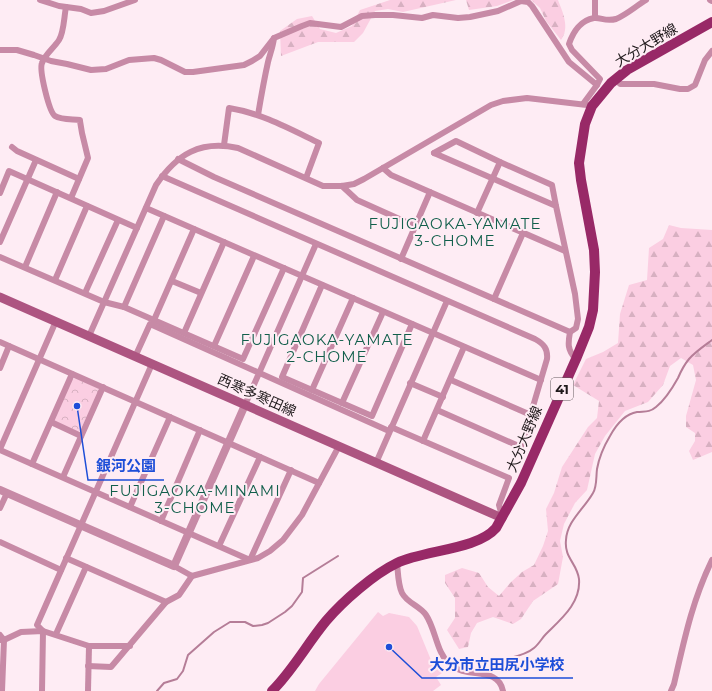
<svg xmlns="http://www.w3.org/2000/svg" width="712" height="691" viewBox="0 0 712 691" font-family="Montserrat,'Noto Sans JP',sans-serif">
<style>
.forest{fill:url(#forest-firs)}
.park{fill:url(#park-crowns)}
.garden{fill:#fbcee2}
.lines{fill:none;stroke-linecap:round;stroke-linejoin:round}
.stream{stroke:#b57d97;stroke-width:2}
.minor{stroke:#c78aa6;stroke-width:6}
.tertiary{stroke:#c78aa6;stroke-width:8}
.secondary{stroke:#ad5581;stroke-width:9}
.primary{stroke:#982967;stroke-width:10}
.labels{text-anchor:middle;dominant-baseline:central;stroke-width:4;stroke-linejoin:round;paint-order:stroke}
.shield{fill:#feecf4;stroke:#62585c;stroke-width:1}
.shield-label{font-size:13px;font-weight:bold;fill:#1f191b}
.street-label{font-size:14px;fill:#1f191b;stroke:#feecf4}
.neighbourhood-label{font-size:15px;letter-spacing:1px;fill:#115f4b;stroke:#feecf4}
.leader{fill:none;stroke:#1d4ed8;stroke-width:1.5}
.callout-dot{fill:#1d4ed8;stroke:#feecf4;stroke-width:1.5}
.callout-label{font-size:15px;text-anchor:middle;font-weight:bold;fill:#1d4ed8;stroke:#feecf4;stroke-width:4;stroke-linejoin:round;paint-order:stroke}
</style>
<defs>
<pattern id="forest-firs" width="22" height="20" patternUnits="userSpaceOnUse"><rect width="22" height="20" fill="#fbcee2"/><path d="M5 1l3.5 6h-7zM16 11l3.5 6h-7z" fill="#d7b0c1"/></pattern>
<pattern id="park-crowns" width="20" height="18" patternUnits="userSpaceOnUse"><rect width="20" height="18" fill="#fbcee2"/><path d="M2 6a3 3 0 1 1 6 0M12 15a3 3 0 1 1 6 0" fill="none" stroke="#d7b0c1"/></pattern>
</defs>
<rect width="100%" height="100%" fill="#feecf4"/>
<g class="forest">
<polygon points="390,0 456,0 403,12 388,9 375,11 363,33 354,42 318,42 281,56 280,31 297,19 312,16 320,29 336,33 352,26 360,10"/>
<polygon points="466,0 513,0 497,6 469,10"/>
<path d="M531,0H558C563,13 570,28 561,40L546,21L540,8Z"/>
<polygon points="669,225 681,228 712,230 712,452 693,460 689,451 695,441 695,433 686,427 686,416 696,380 693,365 681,358 670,366 663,385 648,402 625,411 605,436 595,454 587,490 575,503 564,524 560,541 563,557 558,584 533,601 521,619 513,624 493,617 477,623 471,633 468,647 459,649 447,630 455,618 455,598 445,583 445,575 462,568 479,573 488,587 499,596 510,583 522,572 534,565 543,546 548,531 546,509 554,493 562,467 588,427 597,418 599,401 573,385 586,359 603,352 618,343 620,314 629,285 647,280 649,248 663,239"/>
</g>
<polygon class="park" points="75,378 98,388 99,391 80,431 78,432 56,423 54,420 72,380"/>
<polygon class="garden" points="378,612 383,616 389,613 409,617 417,626 431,660 442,673 436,677 441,685 433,691 315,691 319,684"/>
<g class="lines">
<g class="stream">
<path d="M492,662C503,660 525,656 534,648C539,644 542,638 546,634C561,619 581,603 579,579C577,563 564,558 566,540C567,521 584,509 593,493C597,487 596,477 597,469C599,458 604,446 610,436C616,425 625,414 637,412C644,411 649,413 656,407C665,400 673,387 678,378C681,371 684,365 689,359C695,352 704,346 712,340"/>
<polyline points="157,691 164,683 177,679 183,671 188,655 214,632 230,622 245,622 253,626 262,625 268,623 285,612 292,606 302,592 303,578 338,556"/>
</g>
<g class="minor">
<polyline points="40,0 59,6 81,9 91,13 104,11 135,0"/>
<polyline points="710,0 712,1"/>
<path d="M66,7C64,17 64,32 59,40C54,48 45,54 42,63C39,70 49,112 55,116C61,120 73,119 80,120V121L82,133L88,158L71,198"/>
<polyline points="595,17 595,0"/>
<polyline points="0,50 17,50 34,55 51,61 67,64 91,70 106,69 129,60 154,58 161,60 185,72 193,72 244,65 252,61 260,56 274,38 302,26 310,23 341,27 362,16 375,15 393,15 422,18 433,15 458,18 470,17 498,11 521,1 528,2 532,6 569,62 597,85 583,104"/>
<polyline points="616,79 620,84 654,84 680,89 688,89 695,85 705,60 712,51"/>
<path d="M597,85L600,79L572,50L569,44C573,32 581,20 594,18C601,17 605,22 616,19C626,15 636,6 646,0"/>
<path d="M258,115C261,97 264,80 268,62C270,54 273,47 274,38"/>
<path d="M224,145L229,108C261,113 290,129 319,143L306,178"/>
<polyline points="12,147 17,151 79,179"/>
<polyline points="434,153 556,206 575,294 578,319 576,328 570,332"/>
<polyline points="434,153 456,141 500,162 552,185 556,206"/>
<path d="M178,159L214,177L570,332C568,343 567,350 576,359"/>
<polyline points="383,168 391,175 565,251"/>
<path d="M162,176L535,339C544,344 548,349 547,359L521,447L437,410"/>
<polyline points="342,186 357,200 415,226"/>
<polyline points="0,193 9,171 137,228"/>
<polyline points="146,208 541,380"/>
<polyline points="477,213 500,162"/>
<polyline points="164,216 124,307 243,359 284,268"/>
<polyline points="0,242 36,160"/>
<polyline points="0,257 104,302 124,307"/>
<polyline points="401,259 430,192"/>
<polyline points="25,267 57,192"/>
<polyline points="55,280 87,206"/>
<polyline points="172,281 201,293"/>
<polyline points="322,285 282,377 372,416 412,324"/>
<polyline points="85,293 118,220"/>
<polyline points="494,299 523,233"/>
<polyline points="154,320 194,229"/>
<polyline points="184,333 224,242"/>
<path d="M89,336L156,185C177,154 200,140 238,148L323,186H342L354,184L364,179L491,105L503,101L527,98L587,105"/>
<polyline points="0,342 319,483"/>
<polyline points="214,346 254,256"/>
<polyline points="135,357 150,324 389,431"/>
<polyline points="0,368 9,346"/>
<polyline points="451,380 531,415"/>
<polyline points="410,383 443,397"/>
<polyline points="312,390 353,298"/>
<polyline points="342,403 383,312"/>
<polyline points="245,405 316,244"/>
<polyline points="51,422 81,436"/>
<polyline points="391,427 509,478 499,505 502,516"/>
<polyline points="423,441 464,347"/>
<polyline points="0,449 56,321"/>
<polyline points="0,450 250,560 291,470"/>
<polyline points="376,463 447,301"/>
<polyline points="32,464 72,374"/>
<polyline points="63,477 103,387"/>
<polyline points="130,507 170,417"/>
<polyline points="0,508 7,493"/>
<polyline points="161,521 200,430"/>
<polyline points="0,542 61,570"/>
<polyline points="219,546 260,457"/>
<polyline points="66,558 166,602"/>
<path d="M397,563C398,572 398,585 402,593C407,603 420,606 426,615C436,630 436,652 450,665C468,679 498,666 503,691"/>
<polyline points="174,566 192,576 258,558 270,551 283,540 302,515 339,446"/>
<polyline points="56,634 86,567"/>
<polyline points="0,635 4,640 2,691"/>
<polyline points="0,640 4,640 21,632 43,631 89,646 130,646"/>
<polyline points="88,666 111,667 166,602 179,595 192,576"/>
<polyline points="42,691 43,631 37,625 152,364"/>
<polyline points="88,691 89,646"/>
<path d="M671,691L674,684C684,641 692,601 712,560"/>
</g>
<polyline class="tertiary" points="0,490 174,566 245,405"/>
<polyline class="secondary" points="0,297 502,518"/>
<path class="primary" d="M272,691C293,670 307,644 326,621C343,601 374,574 397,563C424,550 477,550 496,528L521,483L576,359L589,327L593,310L595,272L594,250L581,180L579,163L585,124L592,106L611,83L627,70L712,22"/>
</g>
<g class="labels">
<rect class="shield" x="551" y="378" width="22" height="22" rx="3"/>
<g class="shield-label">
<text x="562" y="389">41</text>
</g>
<g class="street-label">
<text transform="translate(646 45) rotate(-31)">大分大野線</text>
<text transform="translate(257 395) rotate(24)">西寒多寒田線</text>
<text transform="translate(524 439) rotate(-67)">大分大野線</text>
</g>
<g class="neighbourhood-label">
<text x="455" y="223">FUJIGAOKA-YAMATE<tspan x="455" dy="17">3-CHOME</tspan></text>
<text x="327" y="339">FUJIGAOKA-YAMATE<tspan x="327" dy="17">2-CHOME</tspan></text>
<text x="195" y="490">FUJIGAOKA-MINAMI<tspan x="195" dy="17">3-CHOME</tspan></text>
</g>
</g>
<path class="leader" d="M77 406L88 480H164M389 647L422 678H573"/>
<g class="callout-dot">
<circle cx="77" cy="406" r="4"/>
<circle cx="389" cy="647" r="4"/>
</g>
<g class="callout-label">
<text x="126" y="471">銀河公園</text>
<text x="497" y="670">大分市立田尻小学校</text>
</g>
</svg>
